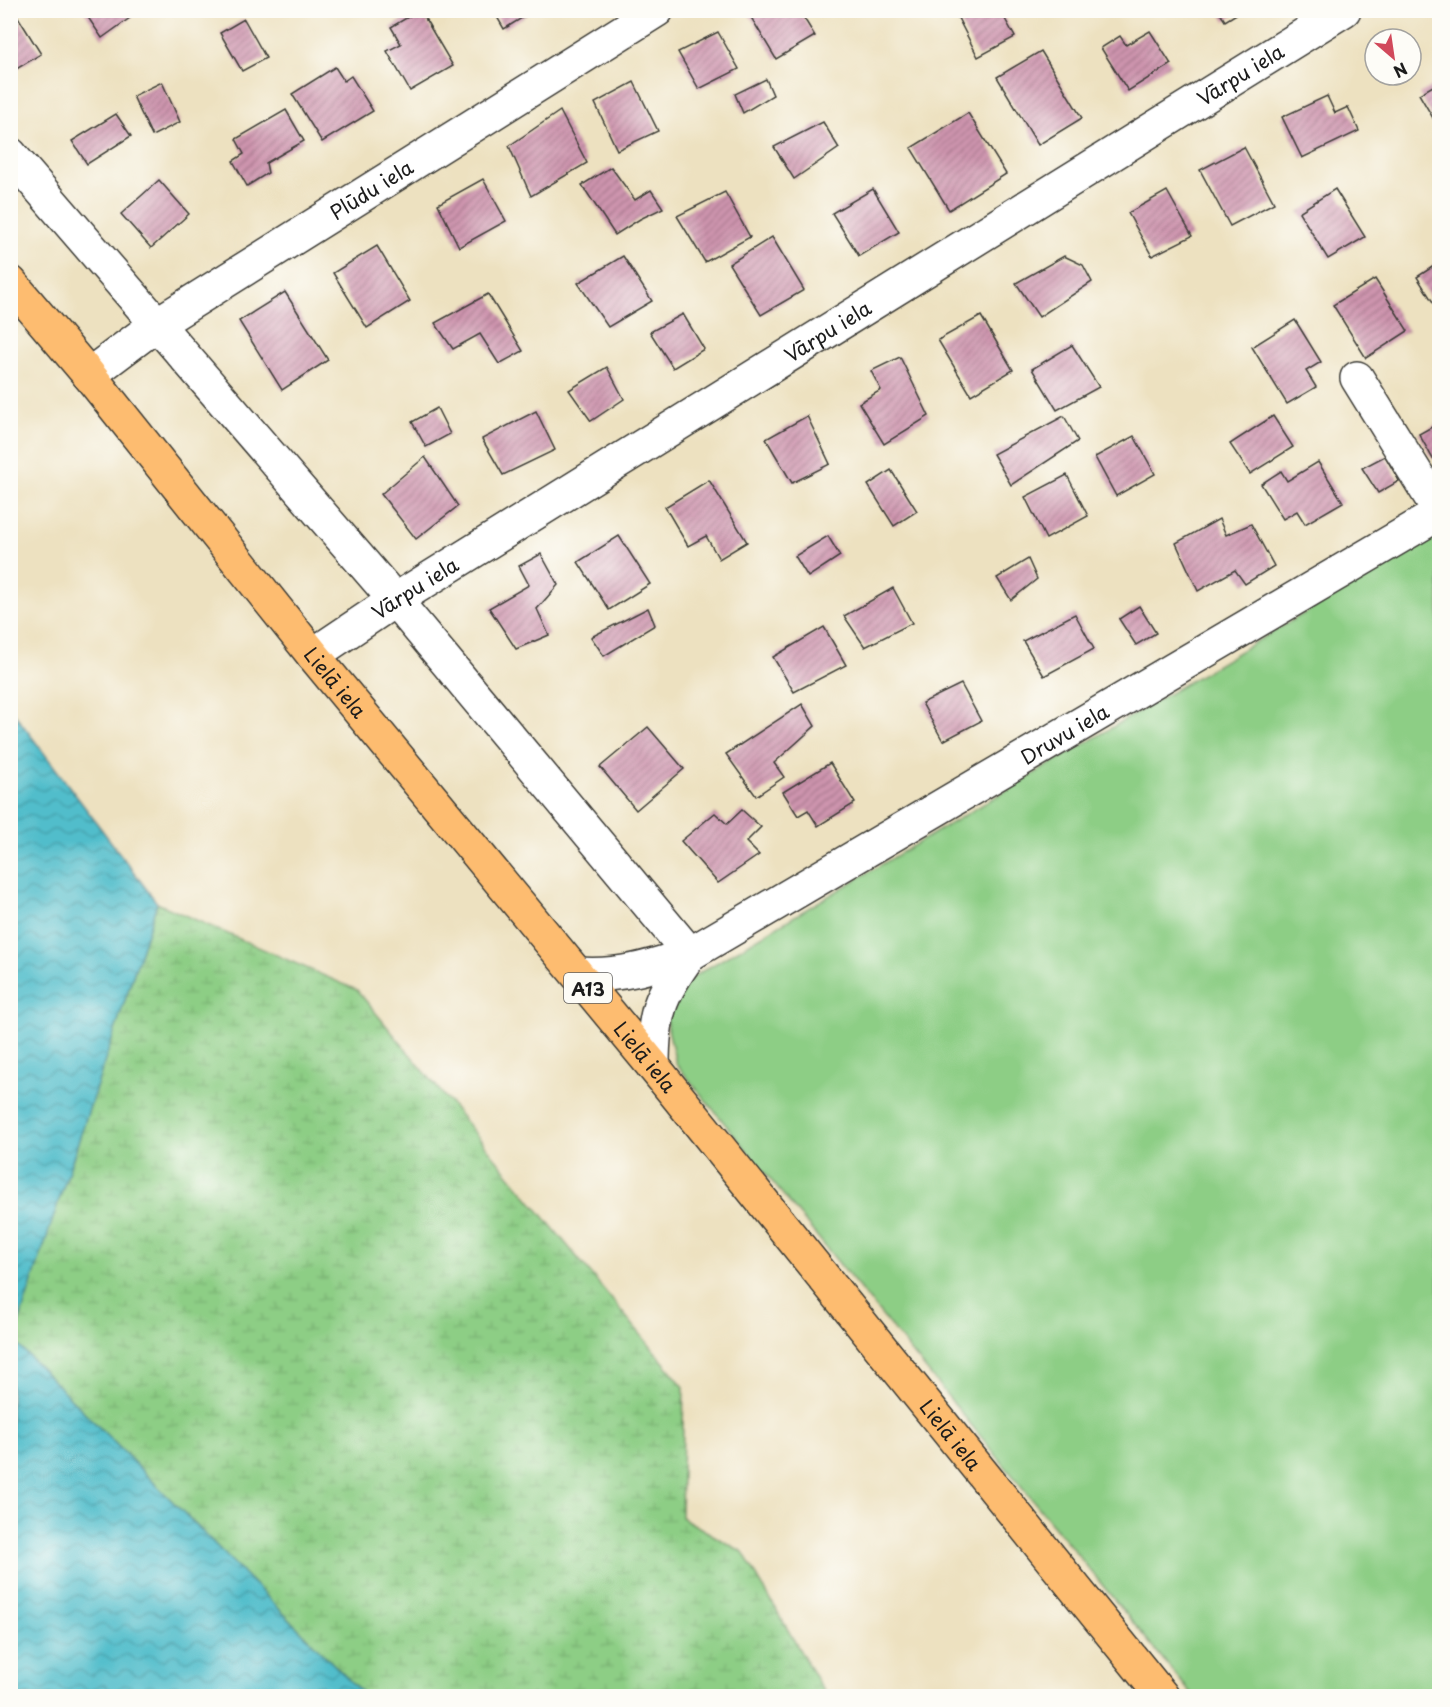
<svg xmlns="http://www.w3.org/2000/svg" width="1450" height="1707" viewBox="0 0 1450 1707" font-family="'Playpen Sans',sans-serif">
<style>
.grass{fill:#8dce85;stroke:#547550;stroke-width:1.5}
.wetland{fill:url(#wetland-marsh);stroke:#547550;stroke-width:1.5}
.water{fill:url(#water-waves);stroke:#366c74;stroke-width:1.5}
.building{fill:url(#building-hatch)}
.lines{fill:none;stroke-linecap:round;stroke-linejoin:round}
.minor-casing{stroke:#3b3a35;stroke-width:36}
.major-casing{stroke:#3b3a35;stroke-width:36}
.minor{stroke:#fff;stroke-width:33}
.major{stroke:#fdbc6f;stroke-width:33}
.labels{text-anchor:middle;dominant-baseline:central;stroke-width:6;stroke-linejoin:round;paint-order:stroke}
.shield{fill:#fdfcf7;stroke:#605f5e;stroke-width:1.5}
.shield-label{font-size:18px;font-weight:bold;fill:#1c1c1c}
.street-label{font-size:20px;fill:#1c1c1c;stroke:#fdfcf7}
</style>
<defs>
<pattern id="wetland-marsh" width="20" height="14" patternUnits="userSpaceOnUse" patternTransform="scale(1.5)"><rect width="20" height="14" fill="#8dce85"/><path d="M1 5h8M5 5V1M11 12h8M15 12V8" fill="none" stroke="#79b072"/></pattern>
<pattern id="water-waves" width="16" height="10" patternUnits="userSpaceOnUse" patternTransform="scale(1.5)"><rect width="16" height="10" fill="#51bdcb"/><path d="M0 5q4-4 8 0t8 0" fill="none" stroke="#4299a4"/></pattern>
<pattern id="building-hatch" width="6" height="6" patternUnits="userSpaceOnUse" patternTransform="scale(1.5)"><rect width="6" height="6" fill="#ce94ae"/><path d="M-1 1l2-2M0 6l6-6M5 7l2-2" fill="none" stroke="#a6788d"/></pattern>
</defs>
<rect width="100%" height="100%" fill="#fdfcf7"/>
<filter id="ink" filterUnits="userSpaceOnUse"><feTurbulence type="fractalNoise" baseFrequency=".0167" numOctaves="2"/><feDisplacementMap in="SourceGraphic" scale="12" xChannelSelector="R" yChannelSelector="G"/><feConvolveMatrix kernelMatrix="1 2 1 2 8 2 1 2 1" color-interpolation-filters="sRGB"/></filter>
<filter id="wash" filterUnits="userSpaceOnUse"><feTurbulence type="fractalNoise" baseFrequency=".008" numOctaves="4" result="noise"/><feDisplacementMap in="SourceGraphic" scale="24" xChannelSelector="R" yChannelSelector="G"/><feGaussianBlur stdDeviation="1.35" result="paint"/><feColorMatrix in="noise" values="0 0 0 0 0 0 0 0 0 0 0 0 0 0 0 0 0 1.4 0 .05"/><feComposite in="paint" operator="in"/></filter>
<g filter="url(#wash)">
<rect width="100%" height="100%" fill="#ede1c0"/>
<polygon class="grass" points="1439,533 1439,1696 1193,1696 676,1064 666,1020 684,982"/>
<polygon class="wetland" points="157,903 357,990 684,1387 681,1517 743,1552 826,1696 365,1696 12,1340"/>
<polygon class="water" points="10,708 157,903 13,1340 365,1696 11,1696"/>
<g id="blocks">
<g class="building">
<polygon points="83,10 141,10 102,38"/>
<polygon points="420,10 453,66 410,91 387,51 401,44 391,27"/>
<polygon points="493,10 535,10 504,29"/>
<polygon points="755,10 799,10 815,36 776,59 749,14"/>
<polygon points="972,10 1000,10 1015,37 978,57 958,18"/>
<polygon points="1218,10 1243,10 1225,21"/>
<polygon points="18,17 41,54 10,73 10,22"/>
<polygon points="244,19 266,58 242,71 220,33"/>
<polygon points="1150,31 1171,64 1128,91 1101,48 1120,36 1126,45"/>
<polygon points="718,32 739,69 699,89 678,52"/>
<polygon points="1041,51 1082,118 1038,145 997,77"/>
<polygon points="335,67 344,81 351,76 373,111 322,142 292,94"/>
<polygon points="766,79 773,95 743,113 735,94"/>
<polygon points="162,82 180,122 152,136 133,96"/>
<polygon points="634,82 658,131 617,150 595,103"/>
<polygon points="1440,82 1440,130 1419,94"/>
<polygon points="1327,96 1335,113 1348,107 1359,131 1302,158 1282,117"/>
<polygon points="286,110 304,141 266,163 268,173 247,186 233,161 244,154 236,139"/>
<polygon points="560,111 587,163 531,196 509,146"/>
<polygon points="968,113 1006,174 949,210 911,148"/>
<polygon points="116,114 131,136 87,164 72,141"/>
<polygon points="823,122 839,148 794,179 774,147"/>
<polygon points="1244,147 1274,203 1230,226 1200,170"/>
<polygon points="611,167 635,200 651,190 663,208 640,219 615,235 582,185"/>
<polygon points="483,179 506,221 459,247 438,204"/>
<polygon points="159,180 189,214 151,248 121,214"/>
<polygon points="873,189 899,232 859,256 832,213"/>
<polygon points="1335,189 1365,237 1328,259 1299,212"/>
<polygon points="1167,191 1192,236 1152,256 1128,213"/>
<polygon points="725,192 750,237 705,262 677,216"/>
<polygon points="772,237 804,290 761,315 729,264"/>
<polygon points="377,246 410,301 367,328 333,273"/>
<polygon points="623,256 652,301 608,327 578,283"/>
<polygon points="1064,256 1083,265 1092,282 1039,317 1016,283"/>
<polygon points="1440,262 1440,305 1436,307 1417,277"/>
<polygon points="1375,279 1408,331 1366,358 1333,305"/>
<polygon points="285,292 328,360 282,390 239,321"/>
<polygon points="488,294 523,351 499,364 480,334 453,349 435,323"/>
<polygon points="683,314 704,349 673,368 650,332"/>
<polygon points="981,316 1013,370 971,395 938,340"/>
<polygon points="1295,320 1321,362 1306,371 1316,387 1287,404 1252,347"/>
<polygon points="1072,345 1099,387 1057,410 1032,369"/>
<polygon points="900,357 929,416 884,444 859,403 881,390 871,371"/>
<polygon points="607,367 624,399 591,421 569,390"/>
<polygon points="437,408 450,434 426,447 412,422"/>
<polygon points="536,411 555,450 503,475 482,439"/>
<polygon points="807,416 830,464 792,483 766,439"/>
<polygon points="1064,416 1078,441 1011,485 993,454"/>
<polygon points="1273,416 1293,447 1250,474 1230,444"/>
<polygon points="1437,424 1440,429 1440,456 1433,459 1419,434"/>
<polygon points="1134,436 1155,474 1116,496 1095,457"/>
<polygon points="1385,456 1399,481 1378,493 1362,468"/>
<polygon points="425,457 458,506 416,539 381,494"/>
<polygon points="1318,462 1343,502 1305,524 1297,511 1283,519 1261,484 1281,471 1287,481"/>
<polygon points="891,470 917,511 894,526 868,485"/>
<polygon points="1067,475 1088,516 1046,539 1025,497"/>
<polygon points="709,480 747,542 719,559 706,536 688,546 665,507"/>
<polygon points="1219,519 1226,535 1251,524 1274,566 1245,584 1235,570 1198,591 1176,543"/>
<polygon points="619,536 650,584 609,610 578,562"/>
<polygon points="828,536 840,556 808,577 795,556"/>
<polygon points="541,554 558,585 537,609 549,635 516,649 489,608 529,585 519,566"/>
<polygon points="1028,559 1037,579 1011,600 997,578"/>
<polygon points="893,588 912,623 865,647 844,616"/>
<polygon points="1139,606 1156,633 1136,645 1119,619"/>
<polygon points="648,608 655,625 604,656 591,637"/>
<polygon points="1075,614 1094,649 1044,676 1023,641"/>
<polygon points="824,627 846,665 794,692 773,657"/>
<polygon points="961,684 981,721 943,741 922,703"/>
<polygon points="802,704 815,726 774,763 784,777 756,796 726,754"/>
<polygon points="648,727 684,769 636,810 600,767"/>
<polygon points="830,763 855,803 818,826 808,810 798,816 783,792"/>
<polygon points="742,810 761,827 746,842 759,855 718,883 681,841 715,813 727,824"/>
</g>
</g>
</g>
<g filter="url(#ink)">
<use href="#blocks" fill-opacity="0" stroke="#3b3a35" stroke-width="1.5"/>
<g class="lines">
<g class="minor-casing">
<g id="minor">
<polyline points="10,154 395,600 690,954"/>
<path id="s1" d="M89,375L157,324L657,10"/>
<polyline points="1357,378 1440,512"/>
<path id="s2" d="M313,655L395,600L1344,10"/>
<path id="s3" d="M578,974C620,977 650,967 690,954L1440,513"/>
<path d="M653,1066C653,1014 659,996 690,954"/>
</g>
</g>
<g class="major-casing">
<g id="major">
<path id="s4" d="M10,282L89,375L313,655L653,1066L1162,1696"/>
</g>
</g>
<use href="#minor" class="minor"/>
<use href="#major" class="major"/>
</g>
</g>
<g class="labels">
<rect class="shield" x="564" y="973" width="48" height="30" rx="4.5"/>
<g class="shield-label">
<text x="588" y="988">A13</text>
</g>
<g class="street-label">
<text stroke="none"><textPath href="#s2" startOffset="1094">Vārpu iela</textPath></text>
<text stroke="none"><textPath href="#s1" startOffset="338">Plūdu iela</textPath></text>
<text stroke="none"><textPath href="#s2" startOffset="608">Vārpu iela</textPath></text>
<text stroke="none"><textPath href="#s2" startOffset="122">Vārpu iela</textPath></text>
<text stroke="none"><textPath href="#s4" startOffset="516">Lielā iela</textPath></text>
<text stroke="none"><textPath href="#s3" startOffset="549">Druvu iela</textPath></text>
<text stroke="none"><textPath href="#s4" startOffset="1002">Lielā iela</textPath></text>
<text stroke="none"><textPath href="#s4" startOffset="1488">Lielā iela</textPath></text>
</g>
</g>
<rect width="1450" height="1707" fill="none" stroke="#fdfcf7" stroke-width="36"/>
<g transform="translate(1393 57) rotate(151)"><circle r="28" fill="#fdfcf7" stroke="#a3a29f" stroke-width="1.5"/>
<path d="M0-4.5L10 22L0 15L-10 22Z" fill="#d1495b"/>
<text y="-9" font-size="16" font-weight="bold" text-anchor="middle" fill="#1c1c1c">N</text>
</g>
</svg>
